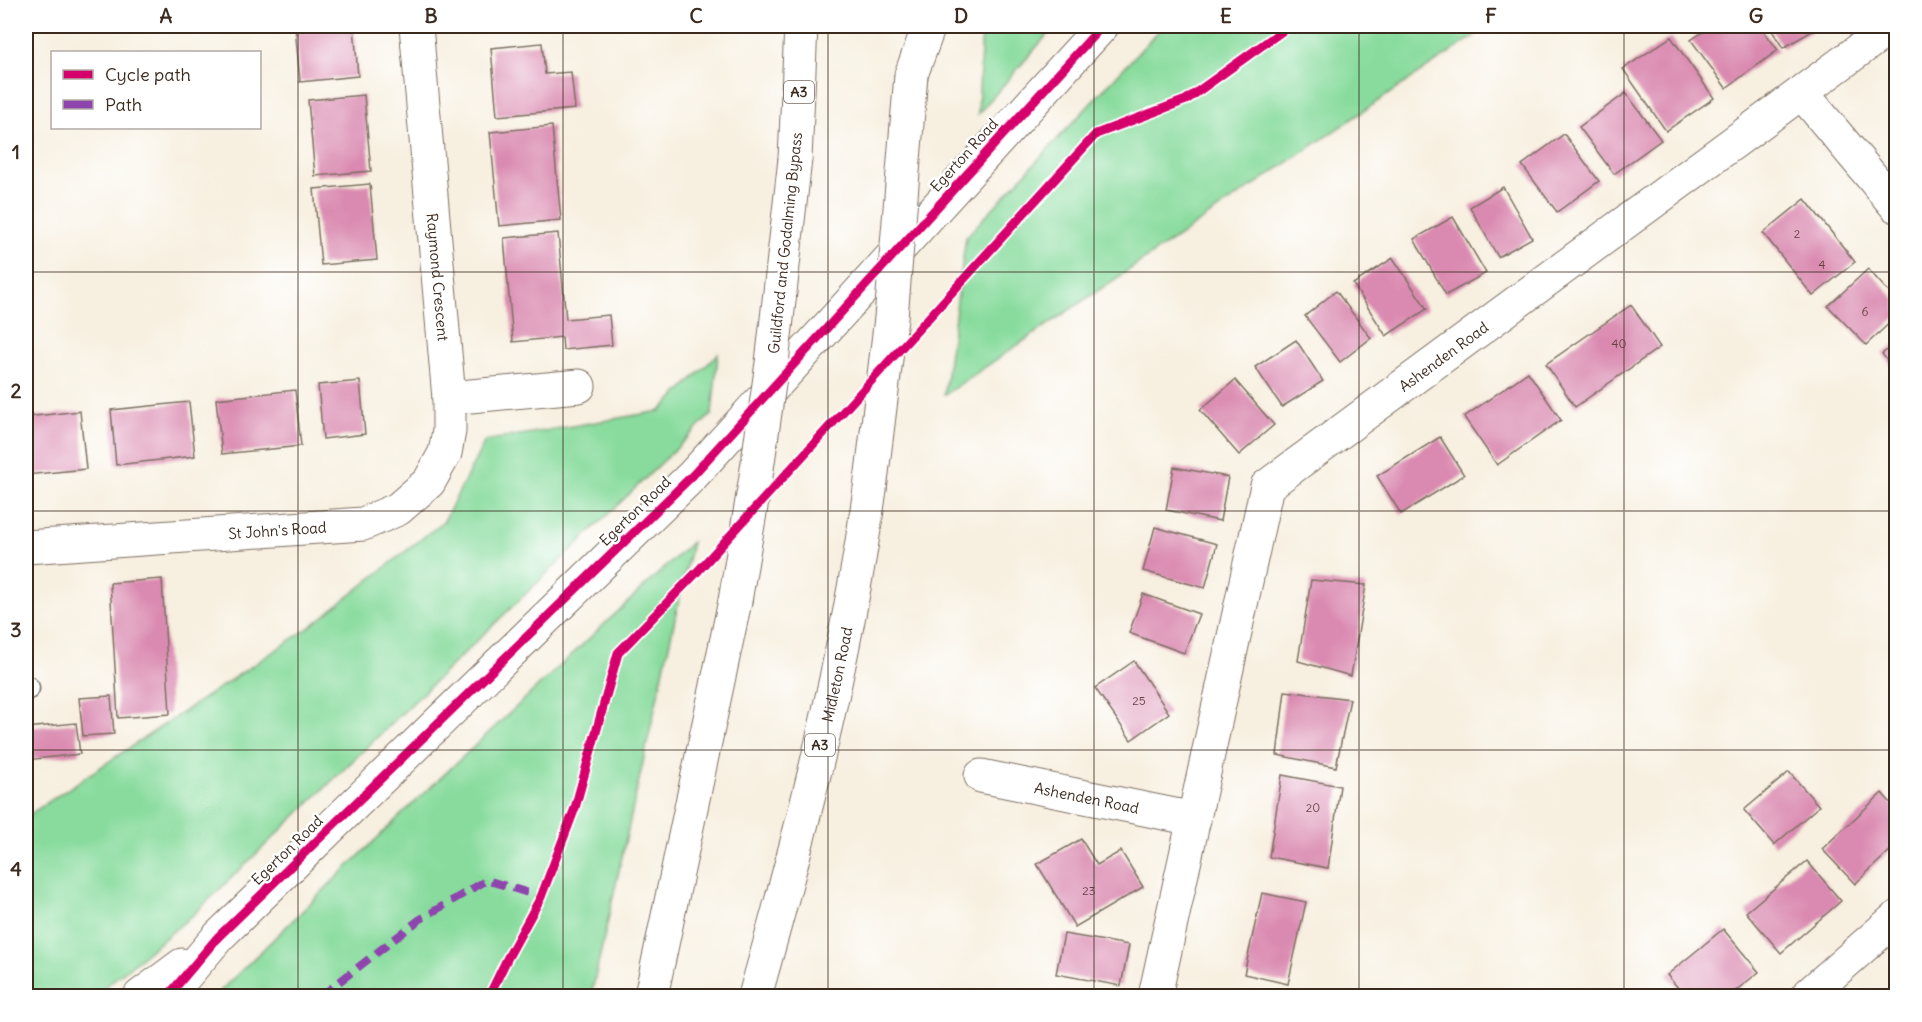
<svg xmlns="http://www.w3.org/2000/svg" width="1922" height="1022" viewBox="0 0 1922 1022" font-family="Delius,sans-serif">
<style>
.green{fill:#88db9d;stroke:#62825e;stroke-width:1.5}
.building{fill:#da8ab0}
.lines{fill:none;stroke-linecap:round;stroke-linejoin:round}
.service-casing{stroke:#7d6f62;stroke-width:25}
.minor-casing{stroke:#7d6f62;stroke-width:35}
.tertiary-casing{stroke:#7d6f62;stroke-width:35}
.trunk-casing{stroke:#7d6f62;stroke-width:35}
.service{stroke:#fff;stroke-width:22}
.minor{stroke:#fff;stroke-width:33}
.tertiary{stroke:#fff;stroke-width:33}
.trunk{stroke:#fff;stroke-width:33}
.trunk-bridge-casing{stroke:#7d6f62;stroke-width:35;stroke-linecap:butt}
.trunk-bridge{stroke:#fff;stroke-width:33}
.quiet{stroke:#8e44ad;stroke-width:8;stroke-dasharray:15 8;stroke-linecap:butt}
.cycleway-casing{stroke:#fff;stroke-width:13}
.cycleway{stroke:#d6006c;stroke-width:9}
.grid{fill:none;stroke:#3b2a1e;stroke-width:1.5;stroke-opacity:0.55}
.labels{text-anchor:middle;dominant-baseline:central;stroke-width:5;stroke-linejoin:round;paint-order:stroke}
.number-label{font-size:12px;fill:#634242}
.shield{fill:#fff;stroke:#766a62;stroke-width:1.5}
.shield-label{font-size:14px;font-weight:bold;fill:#3b2a1e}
.street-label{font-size:15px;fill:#3b2a1e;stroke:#fff}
.neatline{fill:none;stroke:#3b2a1e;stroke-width:2}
.grid-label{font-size:20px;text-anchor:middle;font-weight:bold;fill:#3b2a1e}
</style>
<rect width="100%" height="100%" fill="#fff"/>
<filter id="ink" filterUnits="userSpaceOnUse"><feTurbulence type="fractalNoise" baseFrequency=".0167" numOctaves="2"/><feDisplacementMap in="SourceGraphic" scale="12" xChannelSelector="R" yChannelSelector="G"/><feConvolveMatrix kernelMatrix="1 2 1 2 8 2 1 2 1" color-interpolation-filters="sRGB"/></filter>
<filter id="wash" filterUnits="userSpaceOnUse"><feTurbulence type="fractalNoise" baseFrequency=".008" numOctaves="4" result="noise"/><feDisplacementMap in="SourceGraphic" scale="24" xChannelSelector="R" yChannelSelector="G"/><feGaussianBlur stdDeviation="1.35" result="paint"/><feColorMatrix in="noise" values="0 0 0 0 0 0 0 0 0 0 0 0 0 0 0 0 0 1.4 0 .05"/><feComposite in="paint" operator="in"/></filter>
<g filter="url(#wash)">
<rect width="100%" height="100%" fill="#f7efdf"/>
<g class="green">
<polygon points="982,26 1055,26 978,114"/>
<polygon points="1163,26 1489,26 944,395 966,237"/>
<polygon points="718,354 712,414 194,914 94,996 26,996 26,817 307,629 444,521 485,441 660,411"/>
<polygon points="692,542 591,996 215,996 402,814"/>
</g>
<g id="blocks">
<g class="building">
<polygon points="295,26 354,26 358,76 300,82"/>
<polygon points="1712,26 1760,26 1778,50 1726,88 1691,40"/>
<polygon points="1769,26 1821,26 1783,48"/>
<polygon points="1671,37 1714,98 1666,131 1623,69"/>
<polygon points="542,43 545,74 571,72 575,109 497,116 491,48"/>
<polygon points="1626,93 1661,140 1614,174 1579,127"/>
<polygon points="364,95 371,171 315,176 308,100"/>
<polygon points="552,126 561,220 499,226 490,132"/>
<polygon points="1564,134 1599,181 1557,212 1522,165"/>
<polygon points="370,184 377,260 321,265 314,189"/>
<polygon points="1503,187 1532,238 1498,257 1470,207"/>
<polygon points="1805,199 1855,262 1813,296 1763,233"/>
<polygon points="1453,217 1486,273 1446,295 1414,239"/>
<polygon points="558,233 566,319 609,315 612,345 563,350 562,337 513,342 504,238"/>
<polygon points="1393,258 1427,309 1386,336 1353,284"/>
<polygon points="1868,269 1896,300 1896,317 1866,345 1828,306"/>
<polygon points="1336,291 1371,338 1340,362 1305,316"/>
<polygon points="1631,305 1660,347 1575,407 1546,364"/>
<polygon points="1296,340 1323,381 1282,407 1255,367"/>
<polygon points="1896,343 1896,372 1882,354"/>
<polygon points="1528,372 1561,420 1497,465 1464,417"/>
<polygon points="1235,380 1274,425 1239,455 1200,410"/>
<polygon points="360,381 365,434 323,439 318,385"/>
<polygon points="295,390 301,446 222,454 216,399"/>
<polygon points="189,402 195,456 116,465 111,410"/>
<polygon points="80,411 86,469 26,475 26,417"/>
<polygon points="1440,437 1464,475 1401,514 1377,476"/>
<polygon points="1174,467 1228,477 1220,521 1166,510"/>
<polygon points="1155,527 1217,544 1205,588 1143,571"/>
<polygon points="162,579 170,714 118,718 110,583"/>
<polygon points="1311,580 1366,585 1351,676 1298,661"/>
<polygon points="1143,594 1199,614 1184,653 1129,633"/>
<polygon points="1134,661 1169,713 1131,740 1095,688"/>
<polygon points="1285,691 1350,699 1336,767 1277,755"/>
<polygon points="111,696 114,734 83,736 79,698"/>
<polygon points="76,723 80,754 26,760 26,728"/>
<polygon points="1789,772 1819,806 1774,845 1744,810"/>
<polygon points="1282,775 1340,786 1328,868 1269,857"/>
<polygon points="1882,793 1896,809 1896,845 1855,884 1822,849"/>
<polygon points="1081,839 1097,865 1121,851 1143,887 1075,927 1037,864"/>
<polygon points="1807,861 1841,901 1781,953 1746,912"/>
<polygon points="1262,893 1306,902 1288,984 1244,974"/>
<polygon points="1723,929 1759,972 1729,996 1685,996 1667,975"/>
<polygon points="1064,934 1129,945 1121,986 1056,974"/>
</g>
</g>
</g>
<g filter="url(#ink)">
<use href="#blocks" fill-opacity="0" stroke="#7d6f62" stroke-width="1.5"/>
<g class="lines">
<g class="service-casing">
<polyline id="service" points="26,689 28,688"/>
</g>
<g class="minor-casing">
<g id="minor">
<path id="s1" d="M416,26L449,398L579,386"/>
<polyline points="1802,93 1896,206"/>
<path id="s2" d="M26,547L363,524L398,509L429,482L445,453L449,431V398"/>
<path id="s3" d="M981,776L1194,819"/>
<path id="s4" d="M1155,996L1267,486L1892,26"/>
<polyline points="1807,996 1896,918"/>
</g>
</g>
<g class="tertiary-casing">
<g id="tertiary">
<polyline points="140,996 182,965"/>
<polyline points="168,996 218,937 693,475 1102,26"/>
</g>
</g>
<g class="trunk-casing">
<g id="trunk">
<polyline points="911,75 929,26"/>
<polyline points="795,159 801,26"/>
<polyline points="651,996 735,601"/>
<path id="s5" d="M755,996C802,830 846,661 870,489"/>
</g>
</g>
<use href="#service" class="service"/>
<use href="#minor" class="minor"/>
<use href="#tertiary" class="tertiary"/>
<use href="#trunk" class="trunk"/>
<g class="trunk-bridge-casing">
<g id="trunk-bridge">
<polyline points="870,489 891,318 911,75"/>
<polyline points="735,601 755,483 772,363 795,159"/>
</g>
</g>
<use href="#trunk-bridge" class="trunk-bridge"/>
<polyline class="quiet" points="321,996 419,920 487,880 541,897"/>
<g class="cycleway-casing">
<g id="cycleway">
<polyline points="168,996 218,937 693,475 1102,26"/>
<polyline points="489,996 507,959 541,897 575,808 618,653 698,571 1096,134 1186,100 1289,26"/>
</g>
</g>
<use href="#cycleway" class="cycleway"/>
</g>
</g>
<path class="grid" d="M298,26V996M563,26V996M828,26V996M1094,26V996M1359,26V996M1624,26V996M26,272H1896M26,511H1896M26,750H1896"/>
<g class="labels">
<g class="number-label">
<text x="1797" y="233">2</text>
<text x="1822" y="264">4</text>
<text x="1865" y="311">6</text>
<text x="1619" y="343">40</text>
<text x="1139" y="700">25</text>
<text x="1313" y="807">20</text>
<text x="1089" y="890">23</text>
</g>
<g class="shield">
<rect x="784" y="81" width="30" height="22" rx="4.5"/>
<rect x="805" y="734" width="30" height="22" rx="4.5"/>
</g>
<g class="shield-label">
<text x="799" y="92">A3</text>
<text x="820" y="745">A3</text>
</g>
<g class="street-label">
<text transform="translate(964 155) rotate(-48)">Egerton Road</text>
<text transform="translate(785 243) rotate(-84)">Guildford and Godalming Bypass</text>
<text stroke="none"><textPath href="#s1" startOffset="252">Raymond Crescent</textPath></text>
<text stroke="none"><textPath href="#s4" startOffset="741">Ashenden Road</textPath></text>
<text transform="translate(635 511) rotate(-44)">Egerton Road</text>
<text stroke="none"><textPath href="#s2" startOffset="252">St John's Road</textPath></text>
<text stroke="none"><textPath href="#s5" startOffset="332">Midleton Road</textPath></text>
<text stroke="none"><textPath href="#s3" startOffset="108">Ashenden Road</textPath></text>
<text transform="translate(287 850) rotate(-44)">Egerton Road</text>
</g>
</g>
<rect width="1922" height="1022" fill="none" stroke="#fff" stroke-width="66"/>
<rect x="51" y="51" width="210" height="78" fill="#ffffff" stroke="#b1aaa5" stroke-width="1.5"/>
<rect x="63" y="70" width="30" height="9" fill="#d6006c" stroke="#b1aaa5" stroke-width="1.5"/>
<text x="105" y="81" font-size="18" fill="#3b2a1e">Cycle path</text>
<rect x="63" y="100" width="30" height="9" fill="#8e44ad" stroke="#b1aaa5" stroke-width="1.5"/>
<text x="105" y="111" font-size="18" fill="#3b2a1e">Path</text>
<rect x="33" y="33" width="1856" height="956" class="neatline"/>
<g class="grid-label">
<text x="166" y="23">A</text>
<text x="431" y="23">B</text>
<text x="696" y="23">C</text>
<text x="961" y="23">D</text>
<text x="1226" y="23">E</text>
<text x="1491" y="23">F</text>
<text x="1756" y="23">G</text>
<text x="16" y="159">1</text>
<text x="16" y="398">2</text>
<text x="16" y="637">3</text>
<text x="16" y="876">4</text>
</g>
</svg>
